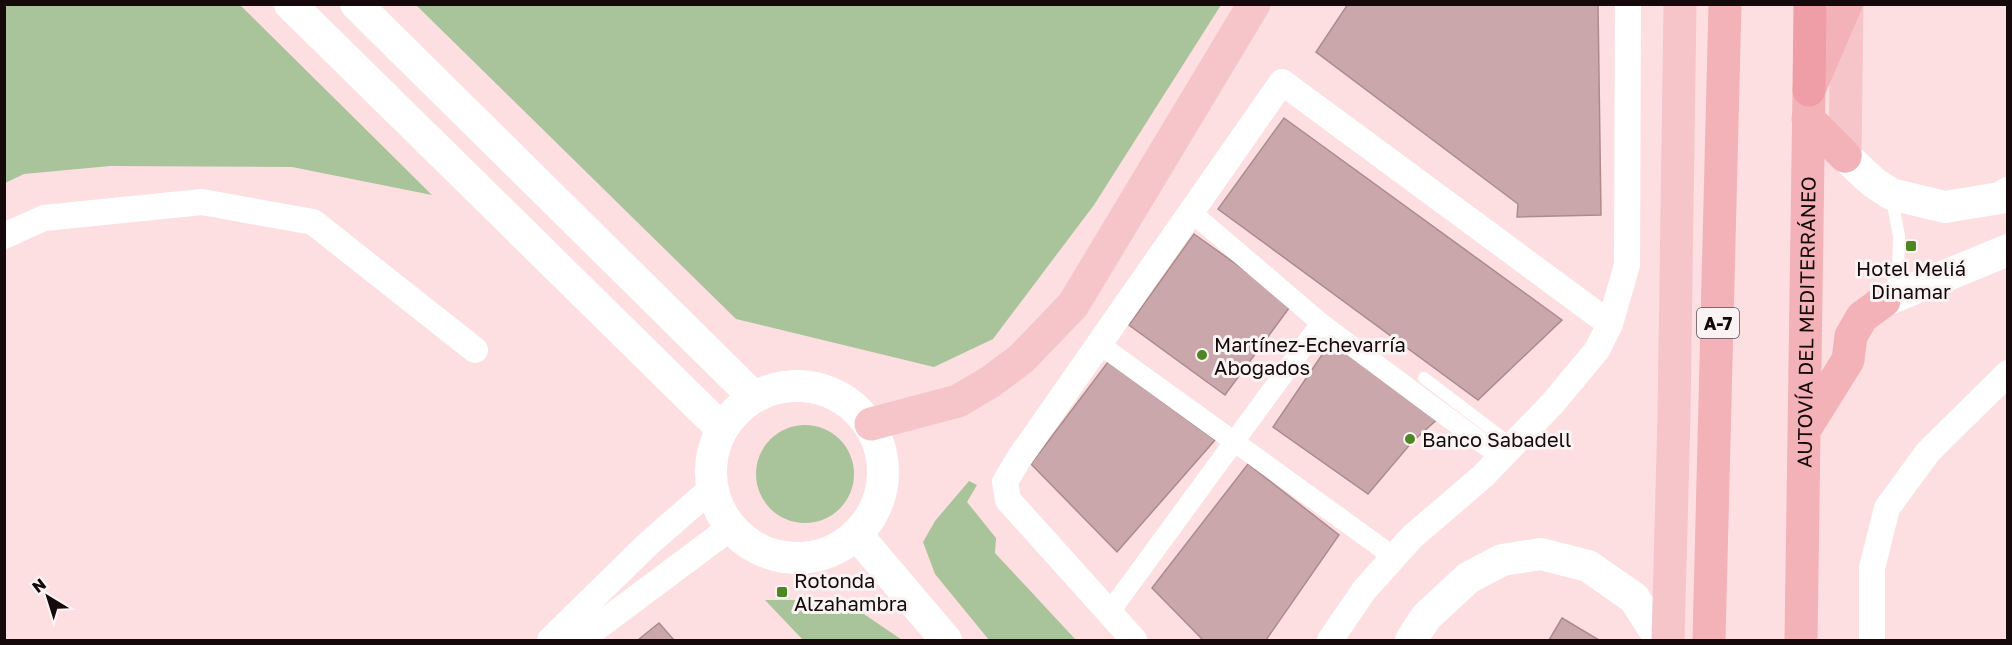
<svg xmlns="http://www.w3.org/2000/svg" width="2012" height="645" viewBox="0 0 2012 645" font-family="'Golos Text',sans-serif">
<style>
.green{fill:#a9c39b}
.building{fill:#caa7ab;stroke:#ac8b8e;stroke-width:1.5}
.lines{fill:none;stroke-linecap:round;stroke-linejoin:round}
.service{stroke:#fff;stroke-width:12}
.pedestrian{stroke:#fff;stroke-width:20}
.minor{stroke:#fff;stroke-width:26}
.tertiary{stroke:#fff;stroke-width:32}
.primary{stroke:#f5c5ca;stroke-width:33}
.trunk{stroke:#f2b2b8;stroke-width:33}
.motorway{stroke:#ef9ea7;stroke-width:33}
.poi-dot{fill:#4d8622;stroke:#faf3f3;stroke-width:2}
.labels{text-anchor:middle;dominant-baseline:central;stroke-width:6;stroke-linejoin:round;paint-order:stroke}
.shield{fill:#faf3f3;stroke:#5a4f51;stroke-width:1.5}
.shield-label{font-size:18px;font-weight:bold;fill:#15090b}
.poi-label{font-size:20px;fill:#15090b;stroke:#faf3f3;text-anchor:start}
.street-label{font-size:20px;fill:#15090b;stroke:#faf3f3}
</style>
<rect width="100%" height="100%" fill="#fddfe2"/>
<g class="green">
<polygon points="239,4 432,195 292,167 110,166 24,174 5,183 5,5"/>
<polygon points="416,5 1221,5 1094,205 993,339 934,367 736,319"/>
<circle cx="805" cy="474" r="49"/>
<polygon points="969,481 977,485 967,502 996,538 995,553 1076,640 989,640 935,574 923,542 935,521"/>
<polygon points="765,600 825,600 858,610 902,640 803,640"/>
</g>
<g class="building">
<polygon points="1348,4 1598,4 1601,215 1517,217 1518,204 1316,52"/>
<polygon points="1284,118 1562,320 1478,400 1218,209"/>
<polygon points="1194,234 1292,304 1225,395 1129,325"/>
<polygon points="1334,337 1442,415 1412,442 1368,494 1273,427"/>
<polygon points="1108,362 1215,440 1117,552 1031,464"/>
<polygon points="1248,464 1339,535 1266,640 1203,640 1152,588"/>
<polygon points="1562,618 1599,640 1549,640"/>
<polygon points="659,623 674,640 638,640"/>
</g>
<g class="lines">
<g class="service">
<polyline points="1888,294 1898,273 1899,236 1891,195"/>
<polyline points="1424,378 1512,445"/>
</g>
<g class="pedestrian">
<polyline points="1191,212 1321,323 1501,457"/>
<polyline points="1099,344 1394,557"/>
<polyline points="1109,613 1321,323"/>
</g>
<g class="minor">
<polyline points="4,236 44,218 202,202 313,222 475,350"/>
<polyline points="550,640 648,544 711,489"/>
<polyline points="580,640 730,528"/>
<polyline points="1134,640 1008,500 1005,482 1018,460 1282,82 1610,324"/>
<polyline points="1330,640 1365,589 1412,537 1483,476 1552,404 1597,350 1610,324 1627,265 1628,4"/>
<polyline points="1872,640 1872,568 1887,508 1928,452 2008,373"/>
</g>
<g class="tertiary">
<polyline points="290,4 721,428"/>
<polyline points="356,4 753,396"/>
<polyline points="1845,156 1873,182 1891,194 1945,207 2000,198 2008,193"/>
<polyline points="1884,301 2008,250"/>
<circle cx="797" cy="472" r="86"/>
<polyline points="857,535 946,640"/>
<polyline points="1411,640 1426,617 1468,578 1502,560 1541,554 1588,566 1634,598 1661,640"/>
</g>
<g class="primary">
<polyline points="1845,156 1847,4"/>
<polyline points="871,424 958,401 990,382 1021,359 1073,305 1254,4"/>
<polyline points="1668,640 1674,415 1680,4"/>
</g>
<g class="trunk">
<polyline points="1808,119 1845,156"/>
<polyline points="1805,429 1848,360 1851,336 1862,317 1884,301"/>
<polyline points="1709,640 1725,4"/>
<path id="s1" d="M1801,640L1809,90L1846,4"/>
</g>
<polyline class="motorway" points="1809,90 1810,4"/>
</g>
<g class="poi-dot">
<rect x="1905" y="240" width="12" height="12" rx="3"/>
<circle cx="1202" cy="355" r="6"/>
<circle cx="1410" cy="439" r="6"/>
<rect x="776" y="586" width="12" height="12" rx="3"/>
</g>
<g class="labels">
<rect class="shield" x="1697" y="308" width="42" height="30" rx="4.5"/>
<g class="shield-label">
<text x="1718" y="323">A-7</text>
</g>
<g class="poi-label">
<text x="1911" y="268" text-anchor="middle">Hotel Meliá<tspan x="1911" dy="23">Dinamar</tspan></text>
<text x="1214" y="344">Martínez-Echevarría<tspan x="1214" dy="23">Abogados</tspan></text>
<text x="1422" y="439">Banco Sabadell</text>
<text x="794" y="580">Rotonda<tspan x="794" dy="23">Alzahambra</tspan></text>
</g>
<g class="street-label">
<text stroke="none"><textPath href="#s1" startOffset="318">AUTOVÍA DEL MEDITERRÁNEO</textPath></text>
</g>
</g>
<rect width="2012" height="645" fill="none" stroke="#15090b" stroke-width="12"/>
<g transform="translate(48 597) rotate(322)" stroke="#faf3f3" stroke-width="4.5" paint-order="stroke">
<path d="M0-4.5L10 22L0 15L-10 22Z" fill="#15090b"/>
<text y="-9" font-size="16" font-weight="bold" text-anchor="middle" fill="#15090b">N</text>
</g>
</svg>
